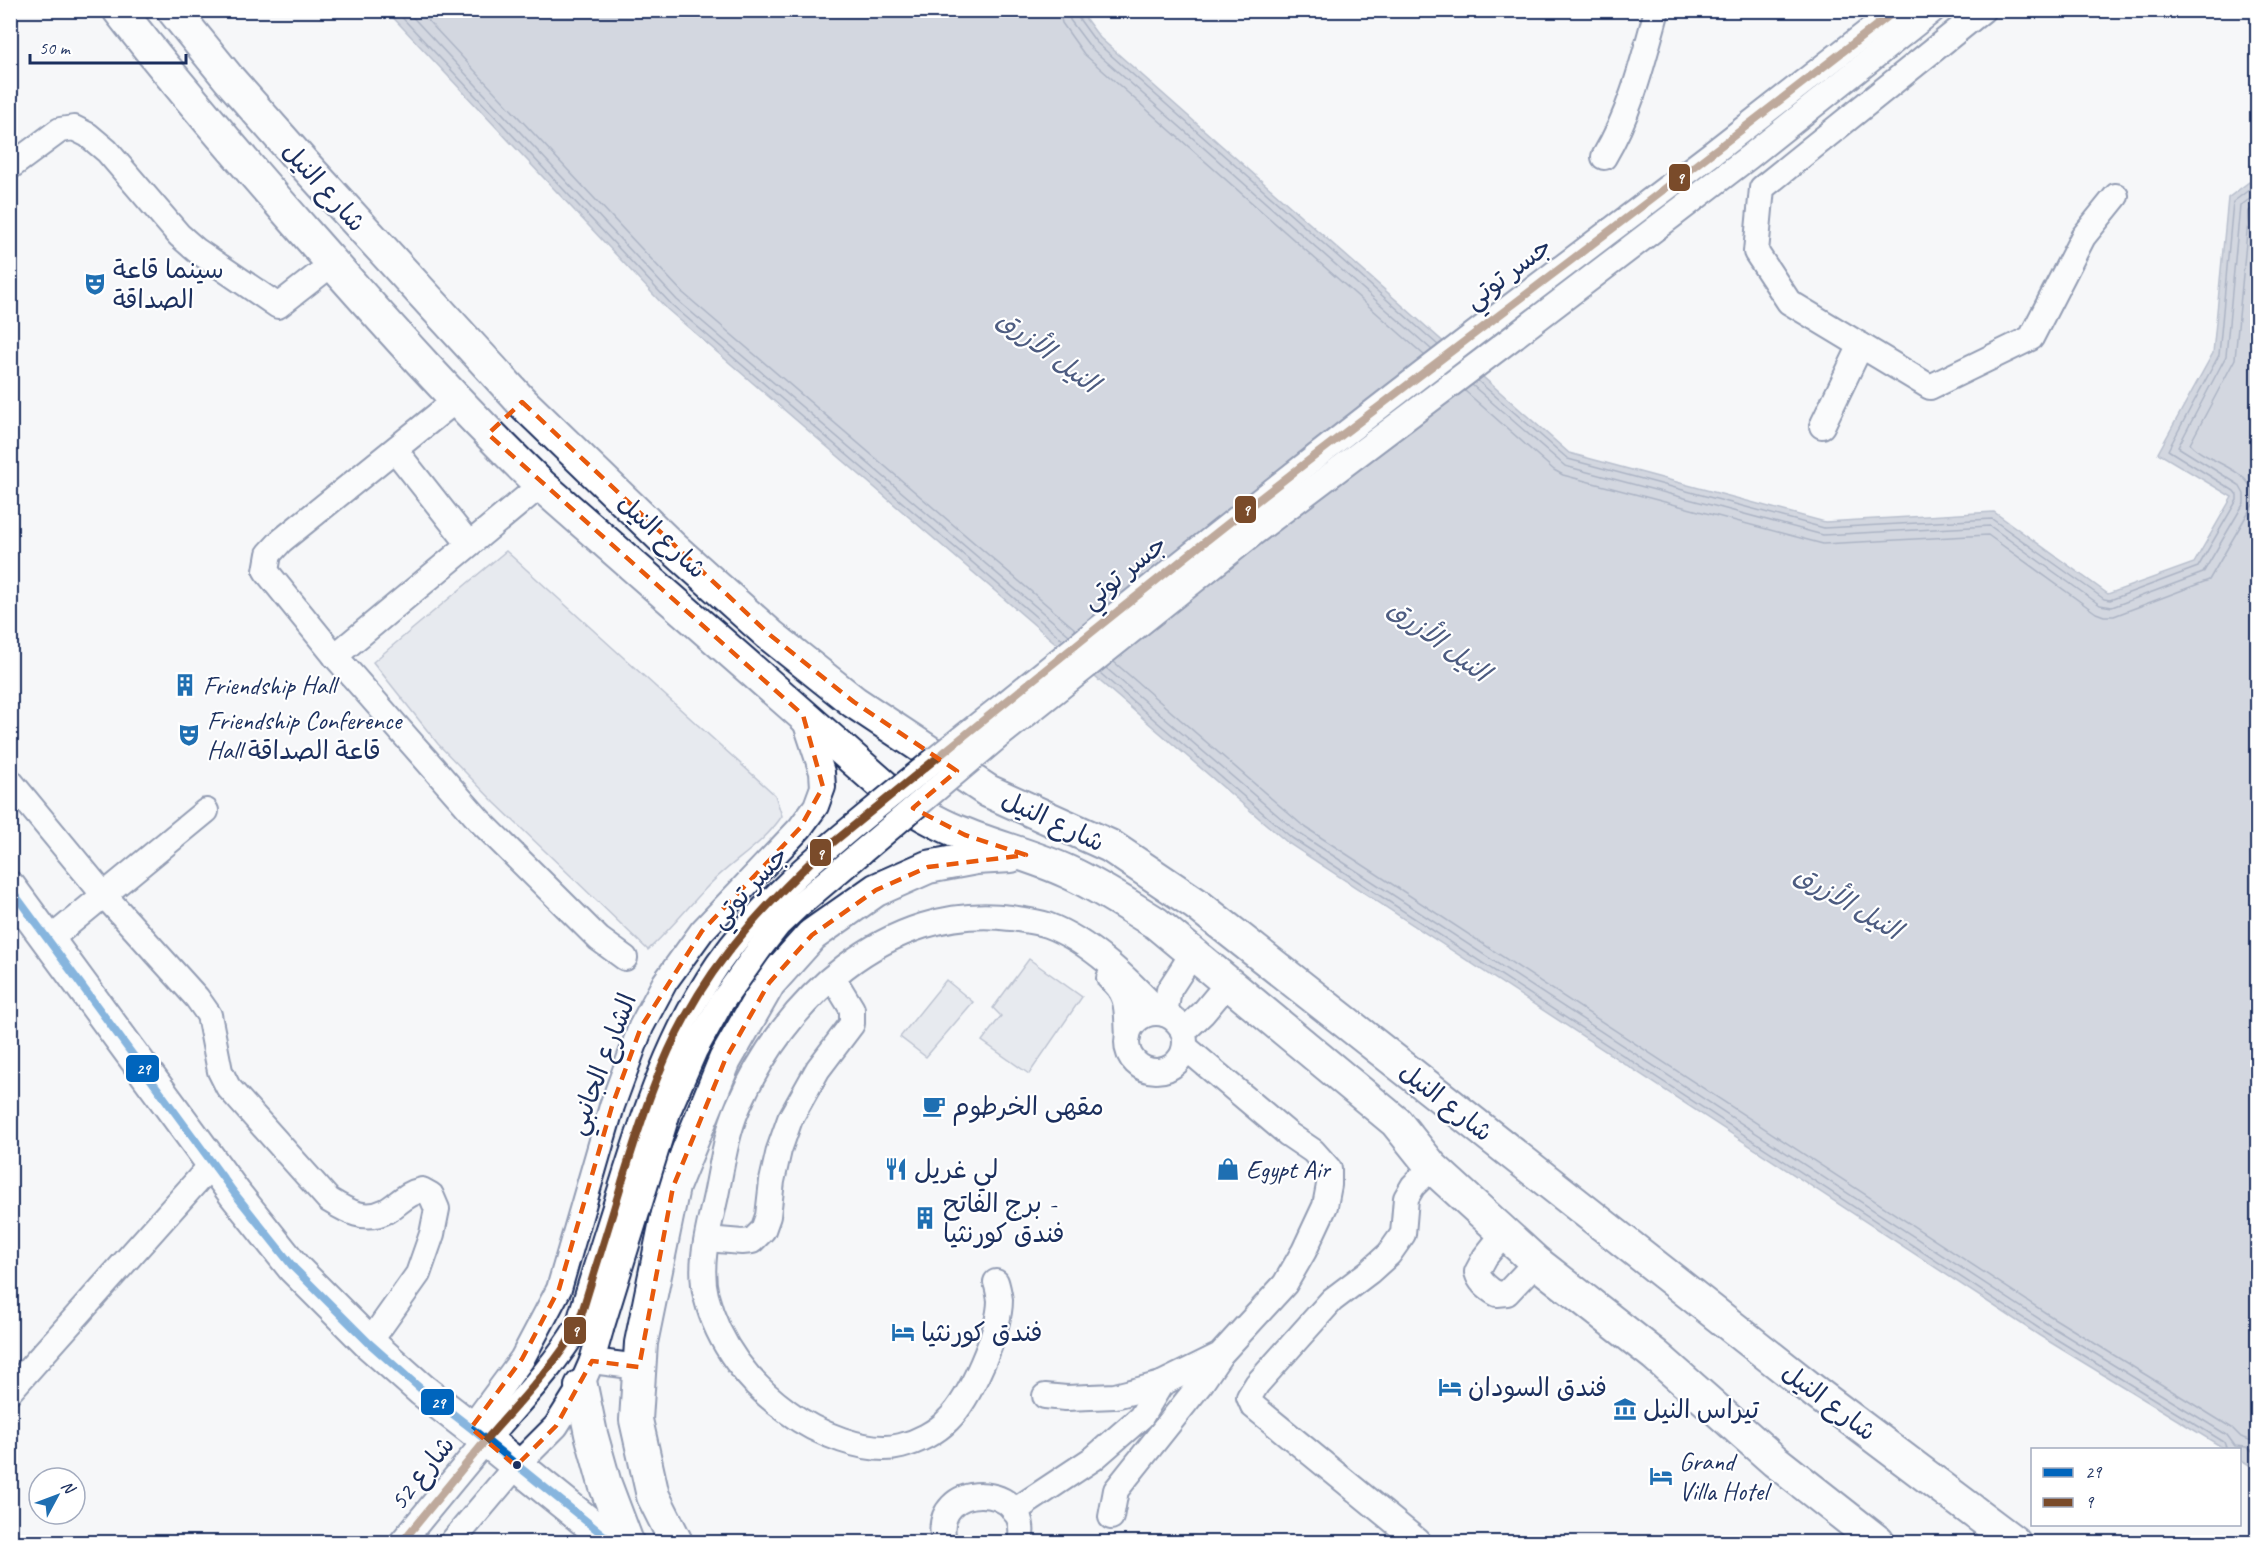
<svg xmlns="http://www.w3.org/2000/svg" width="2268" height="1553" viewBox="0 0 2268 1553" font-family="Caveat,'Playpen Sans Arabic',sans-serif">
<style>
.green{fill:#d6d9e2;stroke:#7884a0;stroke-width:1.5}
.water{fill:#a9b0c1;stroke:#707c99;stroke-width:1.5}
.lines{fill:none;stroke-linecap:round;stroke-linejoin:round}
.shore{stroke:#546386;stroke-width:1.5}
.minor-casing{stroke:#1b2f5e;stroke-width:28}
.major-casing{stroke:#1b2f5e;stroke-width:36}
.minor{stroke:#fff;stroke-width:24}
.major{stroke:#fff;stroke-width:32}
.minor-bridge-casing{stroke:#1b2f5e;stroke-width:28;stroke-linecap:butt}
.minor-bridge{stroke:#fff;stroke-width:24}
.bus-1-casing{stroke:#fff;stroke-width:12}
.bus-2-casing{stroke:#fff;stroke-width:12}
.bus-1{stroke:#0065bd;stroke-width:8}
.bus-2{stroke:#7a4b2a;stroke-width:8}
.marked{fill:none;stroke:#e8590c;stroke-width:4.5;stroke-dasharray:12 8;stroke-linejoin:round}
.bus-dot{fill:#1b2f5e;stroke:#fff;stroke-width:2}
.labels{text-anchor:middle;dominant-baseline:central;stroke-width:4.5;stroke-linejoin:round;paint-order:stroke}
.street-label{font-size:26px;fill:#1b2f5e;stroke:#fff}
.poi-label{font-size:26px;fill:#1b2f5e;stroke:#fff;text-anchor:start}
.water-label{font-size:27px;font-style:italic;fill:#4d5c81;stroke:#fff}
.line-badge{stroke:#fff;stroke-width:2}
.badge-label{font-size:16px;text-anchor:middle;font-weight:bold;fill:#fff}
</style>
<rect width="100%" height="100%" fill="#f6f7f9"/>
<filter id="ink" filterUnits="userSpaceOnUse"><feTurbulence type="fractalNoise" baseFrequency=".0167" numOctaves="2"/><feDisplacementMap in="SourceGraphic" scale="12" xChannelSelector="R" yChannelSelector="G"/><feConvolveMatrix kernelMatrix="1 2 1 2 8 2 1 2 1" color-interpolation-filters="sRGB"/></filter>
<g filter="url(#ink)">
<g class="green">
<path d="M506,551L775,795L782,816C763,845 732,861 708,886C688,907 670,930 648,950L495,803L438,744L373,662Z"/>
<polygon points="1029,959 1082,997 1029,1074 982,1041 1001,1016 993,1008"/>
<polygon points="946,980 973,1002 926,1057 900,1037"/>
</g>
<polygon class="water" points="387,11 1080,11 1100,38 1569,453 1825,522 1994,512 2108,594 2194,563 2232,497 2158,453 2213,353 2228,198 2257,176 2257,1470 2240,1459 2240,1450 2225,1449 2040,1336 1288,843 667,309"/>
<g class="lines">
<g class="shore">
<polyline points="395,10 672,305 1063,640"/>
<polyline points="406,10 677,300 1069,635"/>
<polyline points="418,10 683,293 1076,630"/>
<polyline points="1059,10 1062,23 1084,54 1424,355"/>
<polyline points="1068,10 1070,20 1091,48 1432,350"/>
<polyline points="1076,10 1077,16 1096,42 1438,345"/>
<polyline points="1478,381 1568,459 1824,528 1992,519 2104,599 2110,600 2198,567 2237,500 2237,495 2234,491 2168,450 2219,355 2233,202 2258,183"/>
<polyline points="1472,385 1565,466 1823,535 1990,526 2100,605 2112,607 2203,573 2244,503 2244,494 2239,485 2178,447 2226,356 2240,206 2258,193"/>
<path d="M1465,391L1554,470L1563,475L1823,544L1988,535L2096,613L2104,616H2114L2209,580L2252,506C2262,470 2207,464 2190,444L2235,359L2249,211L2258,204"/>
<polyline points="1114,662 1302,825 2052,1317 2232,1428 2241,1437 2258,1443"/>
<polyline points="1106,668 1297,832 2047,1324 2227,1435 2235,1446 2246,1447 2258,1454"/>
<polyline points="1100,673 1292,838 2043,1331 2224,1442 2227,1450"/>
</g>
<g class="minor-casing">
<g id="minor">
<polyline points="1983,10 1762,188 1756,252 1789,302 1930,387 2031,338 2083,237 2116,196"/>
<path d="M1604,157C1631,112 1643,61 1657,10"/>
<polyline points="10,167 60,130 74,128 88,135 107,151 179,235 196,250 278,306 333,263"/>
<polyline points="1502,313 1714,152 1896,10"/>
<polyline points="1515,336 1749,157 1933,10"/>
<polyline points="456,400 281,541 269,554 266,571 335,656 479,820 599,939 625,958"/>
<polyline points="1822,426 1861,345"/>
<polyline points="395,450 469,544"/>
<polyline points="335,656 541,485"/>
<path d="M10,781L104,895L197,998L209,1015L220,1071L228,1087L329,1200C347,1211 365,1222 386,1211C399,1204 406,1193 422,1190L431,1195L437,1209L432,1234L418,1274L369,1343"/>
<polyline points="48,941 206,811"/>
<path d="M1109,978C1130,994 1126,1012 1128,1036"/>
<circle cx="1156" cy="1042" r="29"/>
<polyline points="1165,1014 1169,990 1193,953"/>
<polyline points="1183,1032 1203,1013 1228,983"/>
<path d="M1505,1232L1485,1257L1477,1272C1480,1283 1488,1289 1497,1294L1507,1293L1536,1262"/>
<polyline points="707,1239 742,1242 752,1241 763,1230 768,1216 772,1181 779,1150 790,1119 818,1069 852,1024 852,1009 838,986"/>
<path d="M996,1282C998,1288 999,1294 1000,1300C1000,1331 970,1399 948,1420C937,1432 917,1442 901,1446C868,1455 814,1432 788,1412C749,1384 718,1344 706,1296C698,1263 709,1228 716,1195C722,1166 726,1134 738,1107C783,1001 888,902 1011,918C1023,920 1035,921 1047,925C1090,941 1129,980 1160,1013"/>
<polyline points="592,1361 639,1367"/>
<polyline points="10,1391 213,1163"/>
<polyline points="1045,1396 1066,1398 1115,1396 1139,1390 1161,1384 1220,1355 1285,1284 1304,1251 1325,1206 1329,1185 1329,1169 1313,1151 1288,1134 1185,1047"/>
<polyline points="471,1428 522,1359 559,1289 612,1106 641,1027 665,982 702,931 800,828 816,806 823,787 822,772 803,715"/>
<polyline points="1014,1511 1094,1458 1141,1417 1161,1384"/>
<polyline points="1111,1517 1116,1490 1202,1382 1219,1357"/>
<path d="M402,1542C430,1508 458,1474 486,1440C518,1403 553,1368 578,1326"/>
<polyline points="452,1542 516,1466 556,1426 581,1386 592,1361 601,1329"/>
<path d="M944,1542C929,1478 1034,1481 1020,1542"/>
<polyline points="1416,1542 1418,1541 1253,1406 1249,1397 1257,1384 1332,1300 1369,1272 1389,1254 1403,1234 1406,1198 1413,1186 1432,1167"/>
</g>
</g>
<g class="major-casing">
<g id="major">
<path d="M119,10C180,89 246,165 312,240C386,324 460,407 541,485L902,802C922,814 942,826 964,834C998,848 1034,856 1068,872C1099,886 1127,905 1156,923L1396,1122L1432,1167L1536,1262L1655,1355L1775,1461L1878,1542"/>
<polyline points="173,10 229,79 304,164 522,402 673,548 770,635 854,702 988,791 1110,846 1196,904 1811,1389 2014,1542"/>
<polyline points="10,888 235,1194 294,1268 369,1343 422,1390 471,1428 612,1542"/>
<polyline points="581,1386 591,1434 605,1484 627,1542"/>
<polyline points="676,1542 653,1496 636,1420 641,1343 673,1187 725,1060 769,983 812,935 876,890 928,867 976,858 1011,856"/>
</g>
</g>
<use href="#minor" class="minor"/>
<use href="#major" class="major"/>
<g class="minor-bridge-casing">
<g id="minor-bridge">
<path d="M578,1326C591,1281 606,1236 620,1191C645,1111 670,1034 718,964C762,901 820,853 879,805C921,771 963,736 1006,703C1170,571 1334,440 1502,313"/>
<polyline points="601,1329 669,1109 695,1050 721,1003 760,948 778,925 799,905 999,736 1254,533 1515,336"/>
</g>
</g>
<use href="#minor-bridge" class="minor-bridge"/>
<g class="bus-1-casing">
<polyline id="bus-1" points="10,888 235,1194 294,1268 369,1343 422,1390 471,1428 612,1542"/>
</g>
<g class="bus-2-casing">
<path id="bus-2" d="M402,1542C430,1508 458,1474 486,1440C518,1403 553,1368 578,1326C592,1278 608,1230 622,1182C640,1125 657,1068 686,1016C720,953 768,903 819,854C1002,705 1184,555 1372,412C1547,278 1723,146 1896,10"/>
</g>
<use href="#bus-1" class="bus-1"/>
<use href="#bus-2" class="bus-2"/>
</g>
</g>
<path d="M0 0H2268V1553H0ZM522,402L770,635L854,702L957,771L913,808L965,835L1026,855L928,867L876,890L812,935L769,983L725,1060L673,1187L639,1367L592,1361L556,1426L516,1466L471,1428L522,1359L559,1289L612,1106L641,1027L702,931L800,828L823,787L803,715L488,434Z" fill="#f6f7f9" fill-opacity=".55" fill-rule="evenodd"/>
<path class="marked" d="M522,402L770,635L854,702L957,771L913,808L965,835L1026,855L928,867L876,890L812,935L769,983L725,1060L673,1187L639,1367L592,1361L556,1426L516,1466L471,1428L522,1359L559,1289L612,1106L641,1027L702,931L800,828L823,787L803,715L488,434Z"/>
<defs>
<g id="theatre-bare" transform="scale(1.8)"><path d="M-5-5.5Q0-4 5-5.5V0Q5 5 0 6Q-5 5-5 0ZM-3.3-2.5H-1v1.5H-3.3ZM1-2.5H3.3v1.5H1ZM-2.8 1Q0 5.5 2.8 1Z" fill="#1f6fb2" stroke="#fff" stroke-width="2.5" paint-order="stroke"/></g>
<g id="building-bare" transform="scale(1.8)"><path d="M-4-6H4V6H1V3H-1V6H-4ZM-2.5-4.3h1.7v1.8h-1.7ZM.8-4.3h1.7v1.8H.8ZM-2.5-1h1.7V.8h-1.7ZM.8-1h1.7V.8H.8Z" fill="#1f6fb2" stroke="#fff" stroke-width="2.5" paint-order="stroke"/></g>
<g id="cafe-bare" transform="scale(1.8)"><path d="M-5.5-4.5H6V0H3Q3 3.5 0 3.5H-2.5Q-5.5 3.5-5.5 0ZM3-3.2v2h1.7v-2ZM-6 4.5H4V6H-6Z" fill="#1f6fb2" stroke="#fff" stroke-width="2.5" paint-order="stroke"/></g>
<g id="restaurant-bare" transform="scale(1.8)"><path d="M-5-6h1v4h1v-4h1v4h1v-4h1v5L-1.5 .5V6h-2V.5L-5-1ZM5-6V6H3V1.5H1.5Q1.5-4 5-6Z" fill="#1f6fb2" stroke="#fff" stroke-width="2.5" paint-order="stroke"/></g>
<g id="shop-bare" transform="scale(1.8)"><path d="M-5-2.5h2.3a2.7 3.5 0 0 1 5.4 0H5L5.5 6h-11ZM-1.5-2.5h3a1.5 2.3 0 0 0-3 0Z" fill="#1f6fb2" stroke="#fff" stroke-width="2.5" paint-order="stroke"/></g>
<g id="hotel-bare" transform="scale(1.8)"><path d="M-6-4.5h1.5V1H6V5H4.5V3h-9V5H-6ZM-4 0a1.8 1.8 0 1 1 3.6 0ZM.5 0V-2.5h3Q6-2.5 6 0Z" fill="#1f6fb2" stroke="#fff" stroke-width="2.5" paint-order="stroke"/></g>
<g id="museum-bare" transform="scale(1.8)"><path d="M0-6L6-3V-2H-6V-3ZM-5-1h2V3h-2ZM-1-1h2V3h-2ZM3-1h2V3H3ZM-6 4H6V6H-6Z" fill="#1f6fb2" stroke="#fff" stroke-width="2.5" paint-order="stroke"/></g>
</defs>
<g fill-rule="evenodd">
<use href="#theatre-bare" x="95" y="284"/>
<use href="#building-bare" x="185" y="685"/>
<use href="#theatre-bare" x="189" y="735"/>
<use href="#cafe-bare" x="934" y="1106"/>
<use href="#restaurant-bare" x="896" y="1169"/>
<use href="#shop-bare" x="1228" y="1169"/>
<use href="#building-bare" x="925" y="1218"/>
<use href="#hotel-bare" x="903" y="1332"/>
<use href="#hotel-bare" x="1450" y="1387"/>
<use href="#museum-bare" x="1625" y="1409"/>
<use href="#hotel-bare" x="1661" y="1476"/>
</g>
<circle class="bus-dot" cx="517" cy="1465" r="5"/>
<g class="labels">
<g class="street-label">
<text transform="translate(324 187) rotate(48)">شارع النيل</text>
<text transform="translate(1508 273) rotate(-37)">جسر توتي</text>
<text transform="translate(662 536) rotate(43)">شارع النيل</text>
<text transform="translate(1124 572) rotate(-39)">جسر توتي</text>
<text transform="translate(1053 821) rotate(25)">شارع النيل</text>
<text transform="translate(749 887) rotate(-47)">جسر توتي</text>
<text transform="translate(602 1064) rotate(-69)">الشارع الجانبي</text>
<text transform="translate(1446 1102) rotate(38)">شارع النيل</text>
<text transform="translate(1829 1402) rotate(37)">شارع النيل</text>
<text transform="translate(422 1473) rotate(-51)">شارع 52</text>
</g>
<g class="poi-label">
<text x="113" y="269">سينما قاعة<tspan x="113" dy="30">الصداقة</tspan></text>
<text x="203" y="685">Friendship Hall</text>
<text x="207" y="720">Friendship Conference<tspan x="207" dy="30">Hall قاعة الصداقة</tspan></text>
<text x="952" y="1106">مقهى الخرطوم</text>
<text x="914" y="1169">لي غريل</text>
<text x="1246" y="1169">Egypt Air</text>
<text x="943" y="1203">برج الفاتح -<tspan x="943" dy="30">فندق كورنثيا</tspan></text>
<text x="921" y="1332">فندق كورنثيا</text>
<text x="1468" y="1387">فندق السودان</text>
<text x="1643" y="1409">تيراس النيل</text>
<text x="1679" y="1461">Grand<tspan x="1679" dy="30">Villa Hotel</tspan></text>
</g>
<g class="water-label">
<text transform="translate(1048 351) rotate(37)">النيل الأزرق</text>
<text transform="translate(1439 640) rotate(37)">النيل الأزرق</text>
<text transform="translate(1848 902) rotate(31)">النيل الأزرق</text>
</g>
</g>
<g class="line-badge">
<rect x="1668" y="163" width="23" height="29" rx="6" fill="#7a4b2a"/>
<rect x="1234" y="495" width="23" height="29" rx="6" fill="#7a4b2a"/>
<rect x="809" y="838" width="23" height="29" rx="6" fill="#7a4b2a"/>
<rect x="125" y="1054" width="35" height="29" rx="6" fill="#0065bd"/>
<rect x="563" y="1316" width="24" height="29" rx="6" fill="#7a4b2a"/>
<rect x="420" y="1388" width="35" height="28" rx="6" fill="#0065bd"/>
</g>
<g class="badge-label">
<text x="1680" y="183">9</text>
<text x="1246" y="515">9</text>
<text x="820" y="859">9</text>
<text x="143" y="1074">29</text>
<text x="575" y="1336">9</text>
<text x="438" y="1408">29</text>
</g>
<rect width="2268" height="1553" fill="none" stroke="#fff" stroke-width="36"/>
<rect x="18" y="18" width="2232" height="1517" fill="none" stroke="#1b2f5e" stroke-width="2" filter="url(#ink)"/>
<rect x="2031" y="1448" width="210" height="78" fill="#ffffff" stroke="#a4acbf" stroke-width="1.5"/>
<rect x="2043" y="1468" width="30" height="9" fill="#0065bd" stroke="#a4acbf" stroke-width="1.5"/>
<text x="2085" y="1478" font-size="18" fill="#1b2f5e">29</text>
<rect x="2043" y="1498" width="30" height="9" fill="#7a4b2a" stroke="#a4acbf" stroke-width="1.5"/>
<text x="2085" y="1508" font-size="18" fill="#1b2f5e">9</text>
<g transform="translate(57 1496) rotate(49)"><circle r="28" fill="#ffffff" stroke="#a4acbf" stroke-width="1.5"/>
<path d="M0-4.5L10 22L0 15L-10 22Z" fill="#1f6fb2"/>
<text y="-9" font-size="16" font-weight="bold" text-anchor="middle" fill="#1b2f5e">N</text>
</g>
<path d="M30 54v9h156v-9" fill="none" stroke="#1b2f5e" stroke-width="3"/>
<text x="39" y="54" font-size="18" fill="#1b2f5e" stroke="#ffffff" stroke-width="4.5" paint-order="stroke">50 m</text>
</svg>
